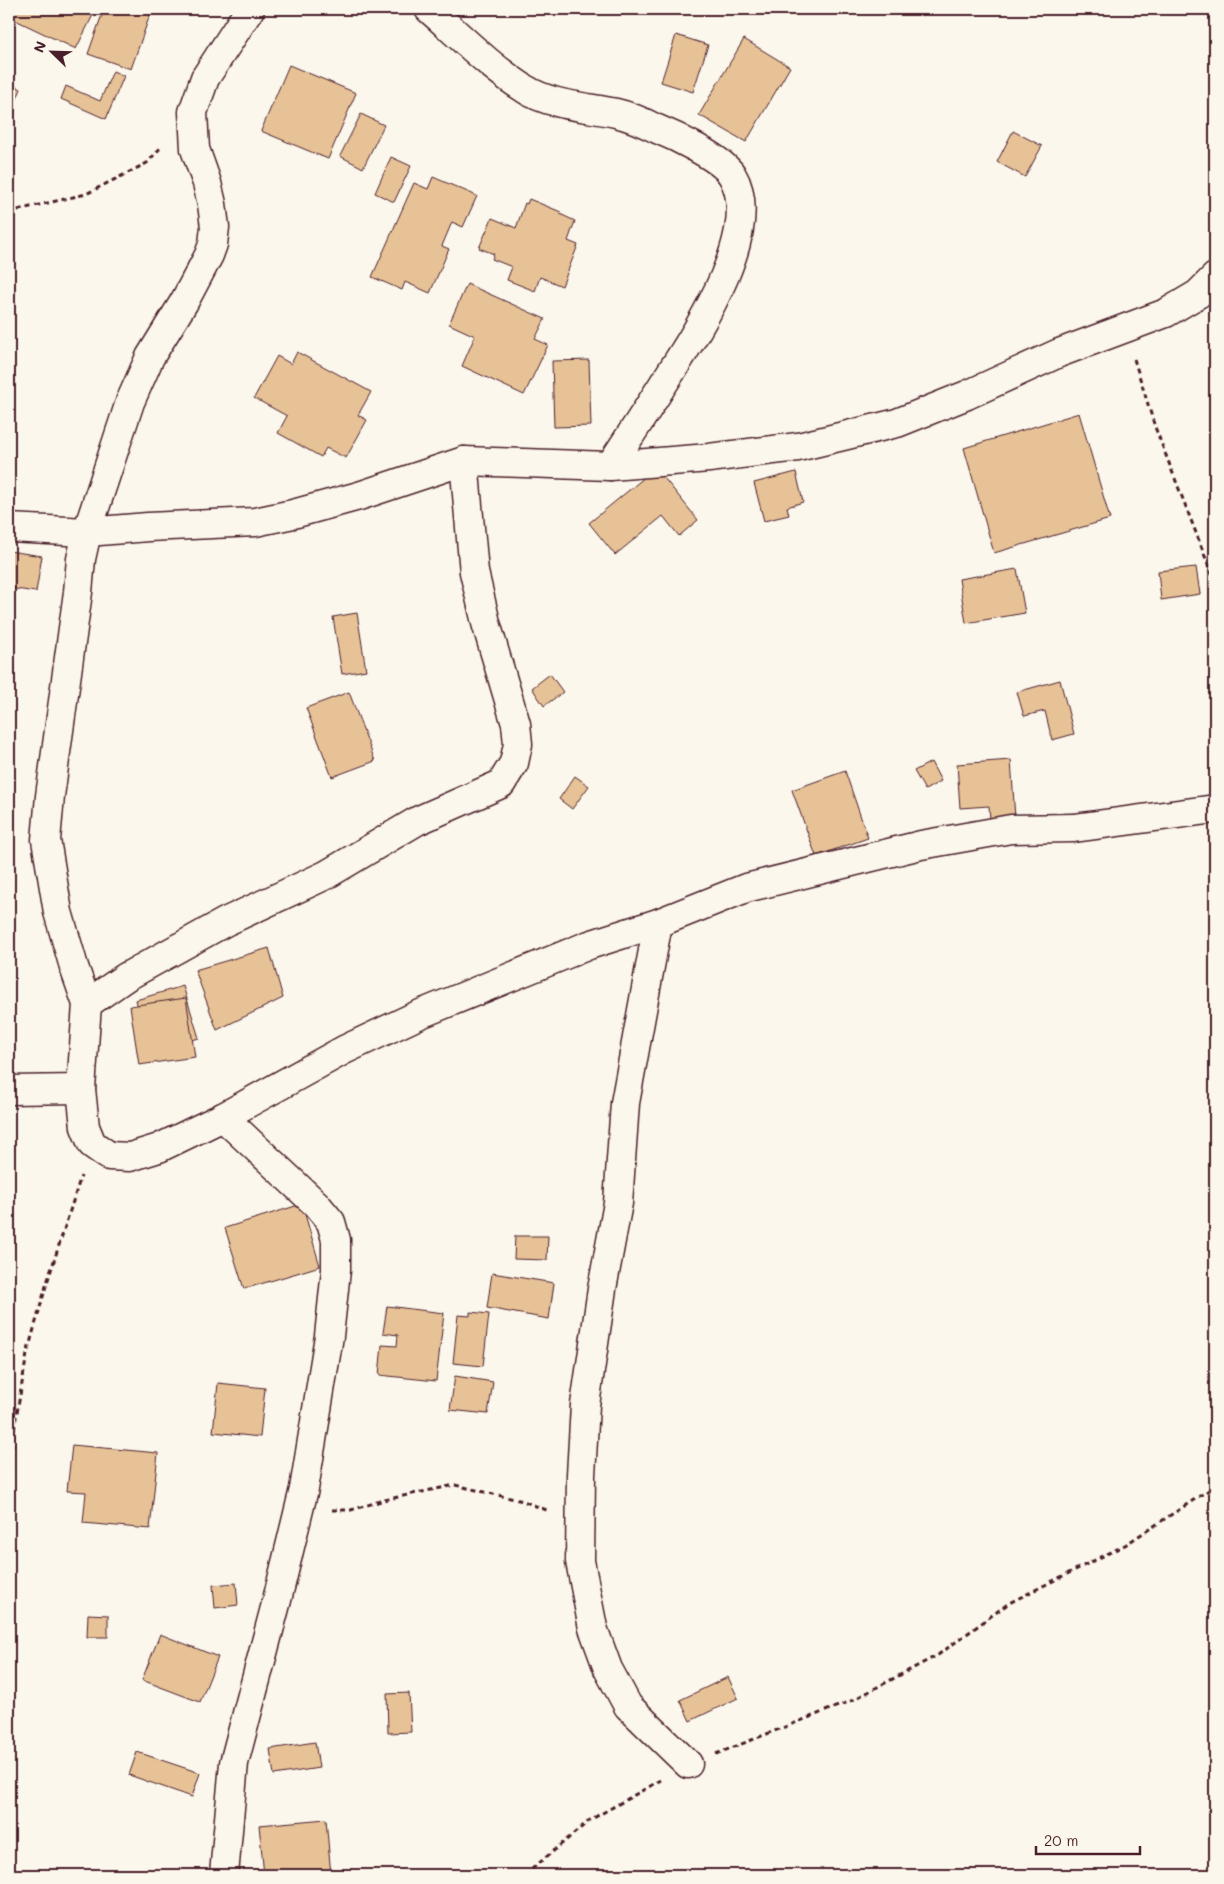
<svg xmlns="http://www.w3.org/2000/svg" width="1224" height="1884" viewBox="0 0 1224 1884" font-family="Mali,sans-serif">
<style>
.building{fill:#e7c297;stroke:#4a1f2b}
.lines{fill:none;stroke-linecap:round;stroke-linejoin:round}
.street-casing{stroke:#4a1f2b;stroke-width:31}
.path{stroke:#4a1f2b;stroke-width:3;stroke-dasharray:5 4;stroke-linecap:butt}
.street{stroke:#fbf7ec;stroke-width:28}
</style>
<rect width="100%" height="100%" fill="#fbf7ec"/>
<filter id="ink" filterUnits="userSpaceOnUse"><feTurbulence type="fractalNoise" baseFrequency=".02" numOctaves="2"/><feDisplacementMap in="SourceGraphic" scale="10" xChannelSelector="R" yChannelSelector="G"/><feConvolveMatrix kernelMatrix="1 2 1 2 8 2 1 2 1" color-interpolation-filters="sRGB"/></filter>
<g filter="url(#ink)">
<g class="building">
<polygon points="9,9 96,9 76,49 9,17"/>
<polygon points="104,9 152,9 131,69 88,54"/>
<polygon points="676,35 708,45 693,92 661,82"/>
<polygon points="744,39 790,67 746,142 699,115"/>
<polygon points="289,65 356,93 328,159 261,131"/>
<polygon points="113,71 124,76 106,119 61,99 66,86 100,101"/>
<polygon points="9,83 21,89 9,117"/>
<polygon points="361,114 384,125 363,168 340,156"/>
<polygon points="1013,131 1042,146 1025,177 997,162"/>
<polygon points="391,157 411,166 394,202 375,193"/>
<polygon points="433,177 477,196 463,227 452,222 442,246 449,249 430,293 405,282 402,290 372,277 414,183 428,189"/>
<polygon points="529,199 561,212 560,214 575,221 568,241 578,245 562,286 540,277 535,291 507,280 512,267 492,259 494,254 479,248 492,218 516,228 525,203 527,204"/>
<polygon points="467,284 545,319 535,339 548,345 524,395 462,366 475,336 449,324"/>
<polygon points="297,352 371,392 358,415 367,420 346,458 326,448 321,457 278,433 287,416 254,398 277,356 291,364"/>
<polygon points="589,360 591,426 554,427 552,361"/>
<polygon points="1079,413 1110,519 994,553 964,448"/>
<polygon points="656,468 698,520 679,536 663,516 615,555 589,523"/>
<polygon points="796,472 803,502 787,507 789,515 764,521 754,483"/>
<polygon points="9,551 42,556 36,592 9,588"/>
<polygon points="1196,567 1200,594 1161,600 1158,571"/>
<polygon points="1017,569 1025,613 966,623 959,579"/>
<polygon points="357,613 366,670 342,674 333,617"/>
<polygon points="550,674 563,692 544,706 532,688"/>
<polygon points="1060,680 1074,734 1052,740 1045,711 1024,716 1017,692"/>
<polygon points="349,692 375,761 332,777 306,708"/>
<polygon points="1011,760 1015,818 990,820 989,806 960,808 957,764"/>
<polygon points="931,762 941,781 925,790 914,771"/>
<polygon points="845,771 868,838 816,856 792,790"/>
<polygon points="575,776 589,786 572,809 559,799"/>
<polygon points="269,948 283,998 217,1030 195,970"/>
<polygon points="183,986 199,1038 151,1052 136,1000"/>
<polygon points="186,998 195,1057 139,1065 130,1006"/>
<polygon points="302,1204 320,1266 244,1289 225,1228"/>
<polygon points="515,1236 548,1236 547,1260 514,1259"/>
<polygon points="492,1273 554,1283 549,1319 487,1308"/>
<polygon points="387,1306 444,1313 436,1381 379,1375 382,1345 397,1346 398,1335 383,1333"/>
<polygon points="470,1312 489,1314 483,1366 453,1363 458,1315 470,1316"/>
<polygon points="455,1376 493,1382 488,1414 450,1410"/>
<polygon points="218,1383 265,1388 260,1437 213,1432"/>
<polygon points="72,1445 158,1453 150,1529 83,1523 86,1492 67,1491"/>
<polygon points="236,1583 238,1605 215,1608 213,1585"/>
<polygon points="88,1614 108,1615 108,1637 87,1637"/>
<polygon points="160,1634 218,1657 200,1702 142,1680"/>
<polygon points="728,1677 738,1698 690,1721 680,1700"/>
<polygon points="409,1693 411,1732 388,1733 387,1694"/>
<polygon points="315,1742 319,1768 274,1775 270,1749"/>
<polygon points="137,1752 200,1773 192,1797 129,1775"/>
<polygon points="326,1819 331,1875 264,1875 259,1825"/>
</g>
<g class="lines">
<g class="street-casing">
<g id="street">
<polyline points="250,9 205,78 193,112 195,149 207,183 212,204 215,227 213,244 209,255 184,302 150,357 130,402 87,532 81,559 78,592 50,796 46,840 58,912 74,967 87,1004 81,1089 85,1127 92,1144 109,1156 130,1157 159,1148 223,1117 344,1050 418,1015 589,945 658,923 746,888 921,845 1011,829 1074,828 1215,809"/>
<path d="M429,9C460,36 490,67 525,89C549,105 588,107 616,113C629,116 643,122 655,128C675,136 721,158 732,175C766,232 692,339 662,386C645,413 628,439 610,466"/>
<polyline points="9,528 87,532 148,527 255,522 293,514 359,496 464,461 610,466 709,458 798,447 897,423 967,395 1059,353 1166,313 1198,294 1215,277"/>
<polyline points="658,923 625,1103 618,1203 602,1289 585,1405 581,1475 580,1561 593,1628 608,1669 628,1706 688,1764"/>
<polyline points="87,1004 126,977 225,922 326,875 417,821 501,784 514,763 518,744 516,724 486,623 474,572 464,461"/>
<polyline points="9,1090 81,1089"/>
<polyline points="223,1117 316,1204 331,1222 336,1240 336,1270 329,1336 304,1489 277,1600 234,1763 224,1875"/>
</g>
</g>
<g class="path">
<polyline points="9,212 86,194 147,163 162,146"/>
<polyline points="1134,359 1155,427 1215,582"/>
<polyline points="9,1502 14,1430 27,1354 46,1286 81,1176"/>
<polyline points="332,1510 351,1510 384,1500 455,1485 523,1501 549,1511"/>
<polyline points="716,1754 851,1701 938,1655 1009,1603 1125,1545 1215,1486"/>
<polyline points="525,1875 590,1820 661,1780"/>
</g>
<use href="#street" class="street"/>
</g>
</g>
<rect width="1224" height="1884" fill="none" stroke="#fbf7ec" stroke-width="30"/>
<rect x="15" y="15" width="1194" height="1854" fill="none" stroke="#4a1f2b" stroke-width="2" filter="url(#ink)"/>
<g transform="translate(52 52) rotate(293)" stroke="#fbf7ec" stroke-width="4" paint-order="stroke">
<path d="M0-4L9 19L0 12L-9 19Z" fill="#4a1f2b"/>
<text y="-8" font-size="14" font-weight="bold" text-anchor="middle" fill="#4a1f2b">N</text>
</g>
<path d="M1036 1846v8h104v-8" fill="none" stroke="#4a1f2b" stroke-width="2.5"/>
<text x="1044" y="1846" font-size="15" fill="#4a1f2b" stroke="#fbf7ec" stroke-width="4" paint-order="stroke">20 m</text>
</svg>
